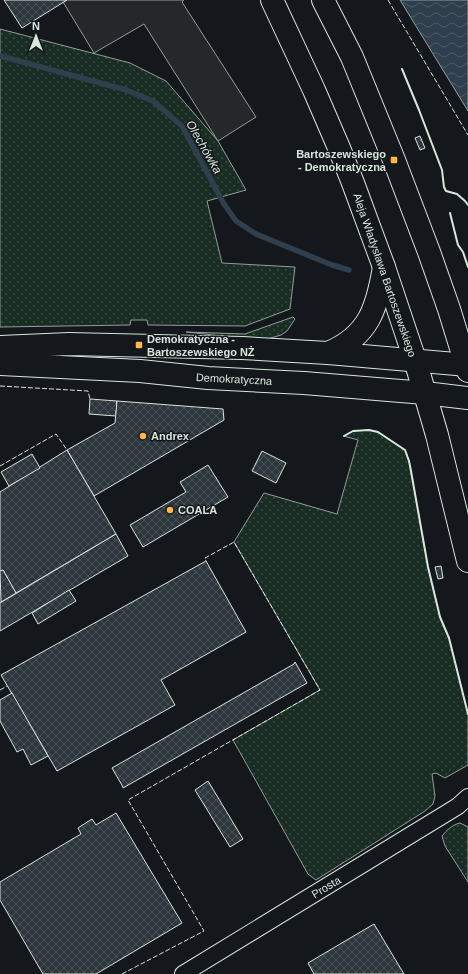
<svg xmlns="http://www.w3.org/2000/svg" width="468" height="974" viewBox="0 0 468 974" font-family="Arial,sans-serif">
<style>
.grass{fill:url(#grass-dots);stroke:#939e99}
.parking{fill:#24282b;stroke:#939e99}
.water{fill:url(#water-waves);stroke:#939e99}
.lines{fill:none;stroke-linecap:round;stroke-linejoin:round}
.stream{stroke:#2f3f4d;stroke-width:5.5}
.building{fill:url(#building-cross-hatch);stroke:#d8e6dc}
.street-casing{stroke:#d8e6dc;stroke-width:18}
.secondary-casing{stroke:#d8e6dc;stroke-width:24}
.primary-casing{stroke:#d8e6dc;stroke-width:24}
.street{stroke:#14181c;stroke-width:16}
.secondary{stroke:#14181c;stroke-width:22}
.primary{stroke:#14181c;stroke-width:22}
.fence{stroke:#d8e6dc;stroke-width:1;stroke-dasharray:5 2;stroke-linecap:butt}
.wall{stroke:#d8e6dc;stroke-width:2}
.poi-dot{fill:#ffb74d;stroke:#14181c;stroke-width:1.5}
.labels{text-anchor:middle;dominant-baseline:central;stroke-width:3;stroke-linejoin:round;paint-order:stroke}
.poi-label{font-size:11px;font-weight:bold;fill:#d8e6dc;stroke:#14181c;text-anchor:start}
.street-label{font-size:11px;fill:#d8e6dc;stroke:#14181c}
.water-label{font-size:12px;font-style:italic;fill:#d8e6dc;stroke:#14181c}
</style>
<defs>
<pattern id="grass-dots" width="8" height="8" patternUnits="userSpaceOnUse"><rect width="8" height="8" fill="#1a2d24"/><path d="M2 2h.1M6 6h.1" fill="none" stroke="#3b4b43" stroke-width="1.8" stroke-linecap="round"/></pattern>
<pattern id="water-waves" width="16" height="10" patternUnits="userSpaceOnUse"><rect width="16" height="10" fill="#2f3f4d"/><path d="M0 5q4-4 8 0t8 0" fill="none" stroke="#4c5b66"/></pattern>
<pattern id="building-cross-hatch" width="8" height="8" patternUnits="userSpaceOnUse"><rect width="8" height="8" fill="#2c363c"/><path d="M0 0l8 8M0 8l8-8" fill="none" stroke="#4a5358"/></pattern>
</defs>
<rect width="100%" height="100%" fill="#14181c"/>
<g class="grass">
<polygon points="0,29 130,63 166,81 218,141 246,190 207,201 222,263 295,267 290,309 245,326 148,325 147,320 131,320 130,325 0,327"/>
<polygon points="293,317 295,319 287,331 281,335 264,340 240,338 186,332 245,334"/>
<polygon points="369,430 378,432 405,450 409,461 428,567 440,617 449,638 468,714 468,765 445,778 436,773 432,774 435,796 433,804 425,811 316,880 308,874 233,740 320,690 234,542 264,493 337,514 358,440 344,436 353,431"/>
<path d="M460,823L468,827V882L445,846L442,836C447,830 452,825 460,823Z"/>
</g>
<polygon class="parking" points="67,0 184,0 182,2 256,117 218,141 144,24 94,53 63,2"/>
<polygon class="water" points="400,0 468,0 468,111"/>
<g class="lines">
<polyline class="stream" points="0,56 126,90 153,101 182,126 224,204 236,221 256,234 332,265 349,270"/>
</g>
<g class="building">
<polygon points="4,0 67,0 22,28"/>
<polygon points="420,136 425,148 420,150 415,138"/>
<polygon points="90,399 117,401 116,416 89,414"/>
<polygon points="117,401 223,409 224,420 94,496 67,450 115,423"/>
<polygon points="67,450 116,534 16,593 3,570 0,571 0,492"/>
<polygon points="262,451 286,463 276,483 252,471"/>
<polygon points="32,454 40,468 9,486 1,472"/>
<polygon points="208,465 228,497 143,547 130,525 186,492 180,482"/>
<polygon points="116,534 128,556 0,631 0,603"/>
<polygon points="206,561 246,632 161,680 175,705 57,771 1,675"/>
<polygon points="441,566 443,578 438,579 435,567"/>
<polygon points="3,570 16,593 1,602 0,571"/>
<polygon points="69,590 76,601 38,624 32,613"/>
<polygon points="295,662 307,683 123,788 123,787 112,768 294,664"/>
<polygon points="12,693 48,756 31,765 23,749 17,752 0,721 0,700"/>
<polygon points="208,781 243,839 230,847 195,790"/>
<polygon points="116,813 182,923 96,974 43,974 0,900 0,882 81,834 78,828 92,819 96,825"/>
<polygon points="374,924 404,974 314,974 308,963"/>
</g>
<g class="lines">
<g class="street-casing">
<polyline id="street" points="183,974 450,811 458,806 468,797"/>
</g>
<g class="secondary-casing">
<g id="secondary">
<polyline points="0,347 69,344 242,348 328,353 468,365"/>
<path d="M328,353C369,336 377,308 384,267"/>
<polyline points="0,364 140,371 208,378 304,383 425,393 468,398"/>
</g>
</g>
<g class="primary-casing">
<g id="primary">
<polyline points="272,0 314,90 339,148 353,183 384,267 415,360 437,435 468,561"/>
<polyline points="323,0 352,57 394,160 429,252 449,309 468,371"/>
</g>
</g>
<use href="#street" class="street"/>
<use href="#secondary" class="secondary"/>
<use href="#primary" class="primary"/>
<g class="fence">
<polyline points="388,0 468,135"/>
<polyline points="0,386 88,391 90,399"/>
<polyline points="0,466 56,434 67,450"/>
<polyline points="0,690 7,686"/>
<polyline points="122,974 204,931 128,800 320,690 234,542 205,558 206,561"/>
</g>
<g class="wall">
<polyline points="402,69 419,110 442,170 444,187 446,191 457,194 465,201 468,205"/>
<polyline points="450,213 458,245 463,252 468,267"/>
<polyline points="344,436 353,431 369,430 378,432 405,450 409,461 411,471 428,567 440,617 449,638 468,714"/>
</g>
</g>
<g class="poi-dot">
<rect x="390" y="156" width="8" height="8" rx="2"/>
<rect x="135" y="341" width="8" height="8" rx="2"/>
<circle cx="143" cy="436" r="4"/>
<circle cx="170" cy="510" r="4"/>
</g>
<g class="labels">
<g class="poi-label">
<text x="386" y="154" text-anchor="end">Bartoszewskiego<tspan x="386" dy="13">- Demokratyczna</tspan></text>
<text x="147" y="339">Demokratyczna -<tspan x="147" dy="13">Bartoszewskiego NŻ</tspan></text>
<text x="151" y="436">Andrex</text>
<text x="178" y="510">COALA</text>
</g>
<g class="street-label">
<text transform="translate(385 275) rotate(71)">Aleja Władysława Bartoszewskiego</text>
<text transform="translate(234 379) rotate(3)">Demokratyczna</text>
<text transform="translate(326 887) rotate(-31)">Prosta</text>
</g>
<g class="water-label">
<text transform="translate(204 147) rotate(60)">Olechówka</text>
</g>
</g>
<g transform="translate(36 36)" stroke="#14181c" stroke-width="3" paint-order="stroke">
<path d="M0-3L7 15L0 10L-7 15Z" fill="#d8e6dc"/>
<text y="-6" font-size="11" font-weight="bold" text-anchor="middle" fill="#d8e6dc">N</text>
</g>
</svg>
